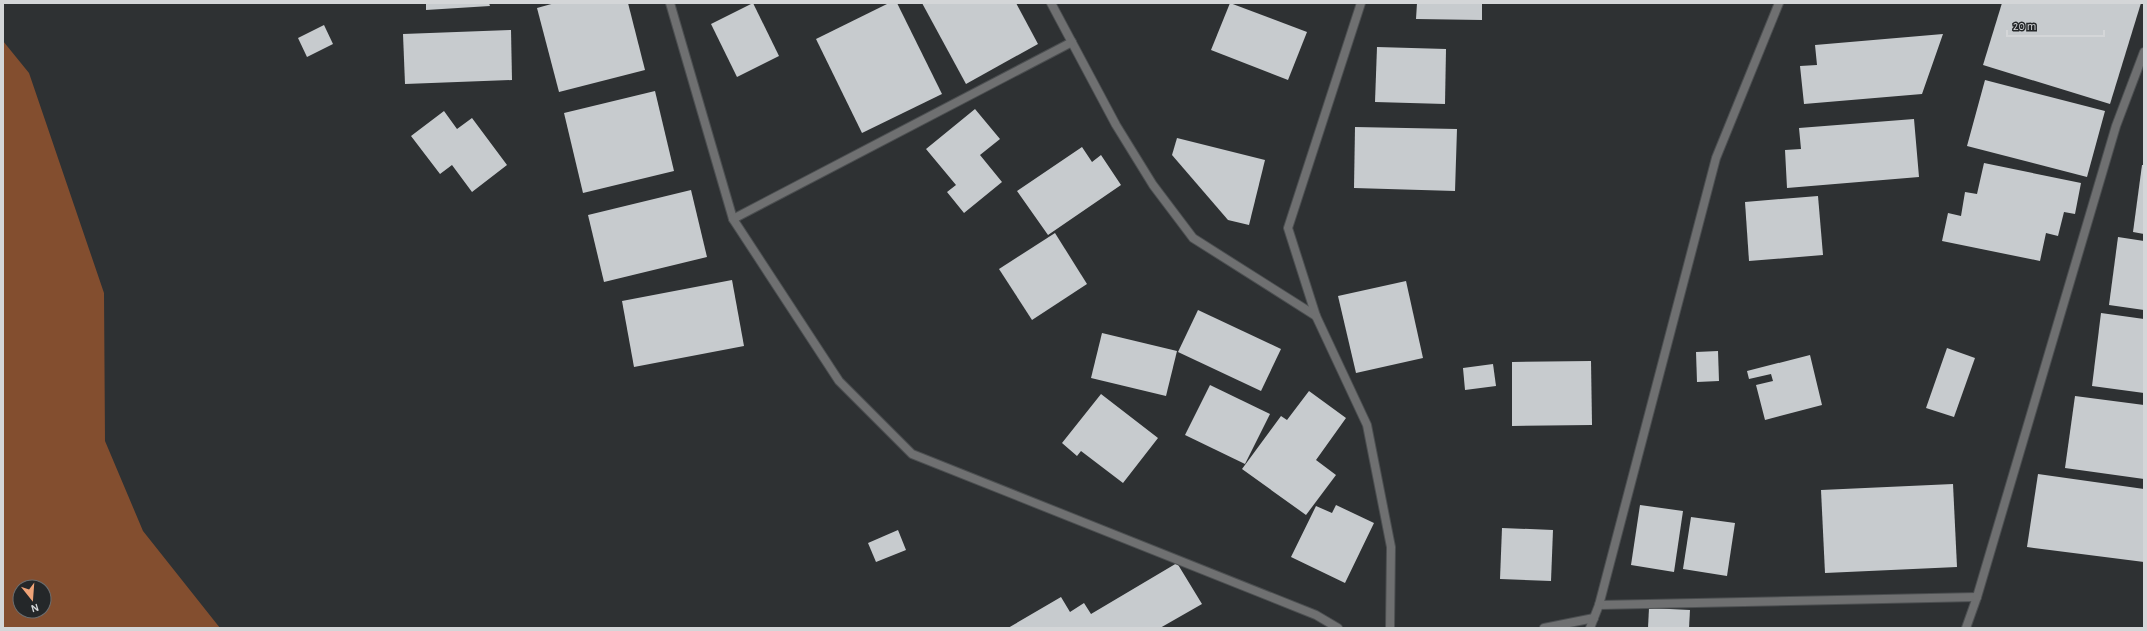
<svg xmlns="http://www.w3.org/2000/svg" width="2147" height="631" viewBox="0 0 2147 631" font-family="'Alegreya Sans',sans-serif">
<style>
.forest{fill:#834e2f;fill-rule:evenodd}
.building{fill:#c7cbce}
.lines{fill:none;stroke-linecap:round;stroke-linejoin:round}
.minor-casing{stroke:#4c4f51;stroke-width:10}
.tertiary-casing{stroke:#4c4f51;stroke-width:10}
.minor{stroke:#6f7071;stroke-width:8}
.tertiary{stroke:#6f7071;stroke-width:8}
</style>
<rect width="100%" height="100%" fill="#2e3133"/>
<path class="forest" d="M3,41L29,73L104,293L105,441L143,531L220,628H3ZM20,587H44V611H20Z"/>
<g class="building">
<polygon points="426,3 489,3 490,6 426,10"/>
<polygon points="555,3 628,3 645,70 559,92 537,8"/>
<polygon points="753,3 779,56 737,77 711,24"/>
<polygon points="889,3 897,3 942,94 862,133 816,39"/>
<polygon points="922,3 1016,3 1038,44 966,84"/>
<polygon points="1230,3 1307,32 1288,80 1211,50"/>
<polygon points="1417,3 1482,3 1482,20 1416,19"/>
<polygon points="2002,3 2141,3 2110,104 1983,65"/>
<polygon points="324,25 333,44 307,57 298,38"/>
<polygon points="511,30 512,80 405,84 403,34"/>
<polygon points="1943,34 1922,94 1804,104 1800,66 1817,65 1815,45"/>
<polygon points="1377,47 1446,49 1445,104 1375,102"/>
<polygon points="1985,80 2105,111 2087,177 1967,146"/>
<polygon points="655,91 674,171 583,193 564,113"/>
<polygon points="975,109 1000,139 980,155 1002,182 964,213 947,192 956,185 926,149"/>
<polygon points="444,111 457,129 472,118 507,165 472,192 452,165 440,174 411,136"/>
<polygon points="1914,119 1919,177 1787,188 1785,150 1801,149 1799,128"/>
<polygon points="1355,127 1457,129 1455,191 1354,188"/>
<polygon points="1177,138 1265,160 1249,225 1228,220 1172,155"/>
<polygon points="1082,147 1092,162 1101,155 1121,185 1048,235 1017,191"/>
<polygon points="1984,163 2081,183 2075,214 2064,212 2058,236 2046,233 2040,261 1942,241 1948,213 1961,216 1965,192 1977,194"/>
<polygon points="2142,165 2144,165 2144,234 2133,232"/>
<polygon points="691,190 707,257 604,282 588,215"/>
<polygon points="1818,196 1823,255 1749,261 1745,202"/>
<polygon points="1055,233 1087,284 1032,320 999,269"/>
<polygon points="2118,237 2144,241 2144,310 2109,305"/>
<polygon points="732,280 744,346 634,367 622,301"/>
<polygon points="1406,281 1423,358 1356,373 1338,296"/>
<polygon points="1198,310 1281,349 1261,391 1178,352"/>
<polygon points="2101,313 2144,319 2144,393 2092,386"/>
<polygon points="1102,333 1177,351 1166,396 1091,378"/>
<polygon points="1947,348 1975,358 1954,417 1926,408"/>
<polygon points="1718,351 1719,381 1697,382 1696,352"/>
<polygon points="1810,355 1822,405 1765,420 1756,385 1773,381 1771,374 1749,379 1747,371"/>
<polygon points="1591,361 1592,425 1512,426 1512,362"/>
<polygon points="1493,364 1496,386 1465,390 1463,368"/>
<polygon points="1210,385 1270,414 1245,464 1185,435"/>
<polygon points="1309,391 1346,418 1316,460 1336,475 1306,515 1242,469 1281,416 1287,420"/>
<polygon points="1101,394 1158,438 1123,483 1081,451 1077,456 1062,443"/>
<polygon points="2075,396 2144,405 2144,479 2065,468"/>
<polygon points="2038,474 2144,489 2144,562 2027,547"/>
<polygon points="1953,484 1957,567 1825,573 1821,490"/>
<polygon points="1336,505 1374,523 1345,583 1291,557 1316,506 1332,513"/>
<polygon points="1640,505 1683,511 1674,572 1631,565"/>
<polygon points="1691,517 1735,523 1727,576 1683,569"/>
<polygon points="1502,528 1553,530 1551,581 1500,579"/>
<polygon points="898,530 906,550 876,562 868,543"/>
<polygon points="1177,563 1202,604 1160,628 1008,628 1061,597 1070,612 1084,603 1091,614"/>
<polygon points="1649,608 1690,610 1689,628 1648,628"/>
</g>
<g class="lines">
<g class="minor-casing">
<g id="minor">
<polyline points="670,3 733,219 839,381 912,454 1316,615 1338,628"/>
<polyline points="1051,3 1116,125 1153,185 1193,238 1316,316"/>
<polyline points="1361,3 1288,228 1316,316 1367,425 1391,547 1390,628"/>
<polyline points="733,219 1072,42"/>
<polyline points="1599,605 1977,597"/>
<polyline points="1544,628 1594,618"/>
<polyline points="1590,628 1599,605 1716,158 1779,3"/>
</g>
</g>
<g class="tertiary-casing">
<polyline id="tertiary" points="1966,628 1977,597 2116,126 2144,52"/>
</g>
<use href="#minor" class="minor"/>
<use href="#tertiary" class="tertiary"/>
</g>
<rect width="2147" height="631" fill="none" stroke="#d4d6d8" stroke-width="8"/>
<g transform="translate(32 599) rotate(163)"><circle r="19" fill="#242729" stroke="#6a6d6f"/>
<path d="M0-3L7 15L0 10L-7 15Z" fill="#efa377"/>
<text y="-6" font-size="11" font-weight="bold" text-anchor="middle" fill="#d4d6d8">N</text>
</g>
<path d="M2007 30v6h97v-6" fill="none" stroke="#d4d6d8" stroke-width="2"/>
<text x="2013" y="30" font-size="12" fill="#d4d6d8" stroke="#242729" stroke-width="3" paint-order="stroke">20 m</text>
</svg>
